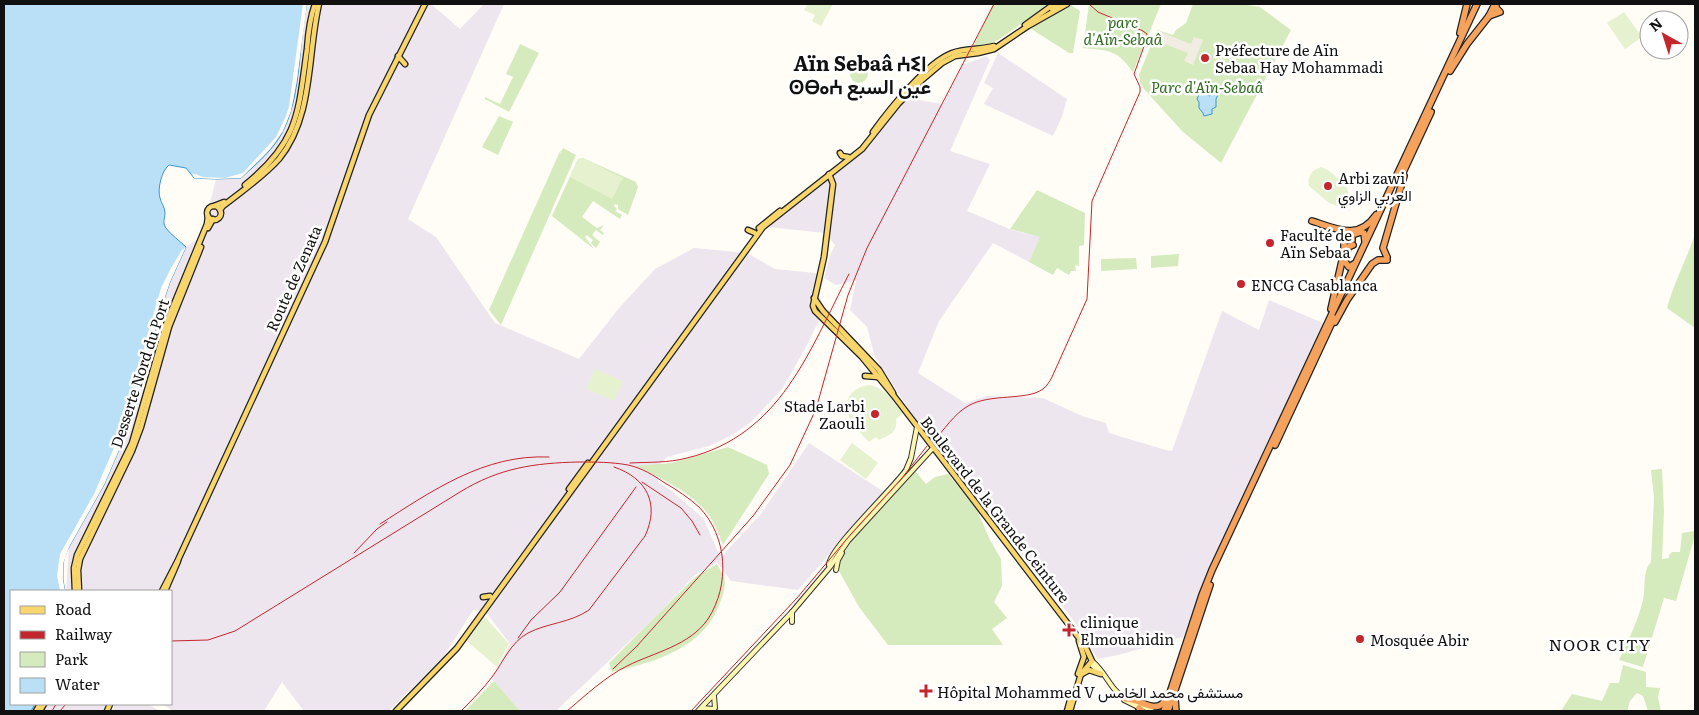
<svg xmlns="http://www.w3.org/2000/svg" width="1699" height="715" viewBox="0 0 1699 715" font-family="Literata,Vazirmatn,'Noto Sans Tifinagh',serif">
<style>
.industrial{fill:#eee6ef}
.green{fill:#d5ebbd}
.pitch{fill:#e6f2cf}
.plaza{fill:#f1ede2}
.water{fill:#b9e0f7;stroke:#3f96cf}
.pier{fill:#fffdf5}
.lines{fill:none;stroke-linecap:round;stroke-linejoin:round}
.secondary-casing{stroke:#333;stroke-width:6}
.primary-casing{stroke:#222;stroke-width:7}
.highway-casing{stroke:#222;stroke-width:8}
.secondary{stroke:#fff6b0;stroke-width:4}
.primary{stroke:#f9d66b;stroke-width:4.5}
.highway{stroke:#f5a25d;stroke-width:5.5}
.tram{stroke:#c4262e;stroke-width:1}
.rail{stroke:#c4262e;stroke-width:1}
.poi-dot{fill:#c4262e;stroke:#fff;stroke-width:2}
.labels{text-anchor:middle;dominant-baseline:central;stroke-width:5;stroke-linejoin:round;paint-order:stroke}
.park-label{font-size:15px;font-style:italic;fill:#2f6b1f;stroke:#fff}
.poi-label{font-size:15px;fill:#111;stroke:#fff;text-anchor:start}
.street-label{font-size:15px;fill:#111;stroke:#fff}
.neighbourhood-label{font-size:16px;letter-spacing:1px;fill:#111;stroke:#fff}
.district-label{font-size:20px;font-weight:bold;fill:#111;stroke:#fff}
</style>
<rect width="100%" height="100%" fill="#fffdf5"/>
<g class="industrial">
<polygon points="307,4 431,4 460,29 484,4 504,4 408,219 436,237 495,323 579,359 619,308 655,269 694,248 747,253 775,269 815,273 824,278 830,255 835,245 825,233 768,227 869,147 903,102 912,99 943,104 963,65 986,56 990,60 950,151 990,164 967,211 1012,230 1041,237 1029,262 993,243 939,321 918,373 965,403 987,396 1043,398 1082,416 1106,423 1109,433 1166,450 1172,451 1222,311 1259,330 1269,300 1323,323 1183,637 1118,655 1098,659 1088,645 1086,637 1067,612 968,488 908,408 875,357 867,327 850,310 856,281 836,285 824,278 819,296 825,308 805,349 782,389 751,422 732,435 709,446 667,457 660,464 658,482 672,491 704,519 717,550 723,555 761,514 809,443 884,492 798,590 731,581 717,562 695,575 651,621 556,711 520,711 492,679 510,644 486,612 473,610 444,656 389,711 304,711 282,682 264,711 173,711 162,704 171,704 171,591 66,591 69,547 104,485 128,429 136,402 148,353 170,282 186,247 202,236 216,179 241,178 269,150 283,131"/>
<polygon points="998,53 1067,99 1062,117 1053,136 984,104 993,88 984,83"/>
<polygon points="35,704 106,704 102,711 31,711"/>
<polygon points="115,704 148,704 159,711 112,711"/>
</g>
<g class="green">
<polygon points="993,4 1050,4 998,40 991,43 973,47"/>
<polygon points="1065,4 1071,5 1080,11 1073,53 1069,53 1028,27"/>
<path d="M1089,4H1161L1133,72C1116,49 1110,51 1083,48Z"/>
<polygon points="1193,4 1241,4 1260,7 1291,30 1221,163 1183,132 1144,89 1140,82 1139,75 1157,30 1173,35 1176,30 1186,23"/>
<polygon points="520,44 539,53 509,112 485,99 485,97 500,104 513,77 506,74"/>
<circle cx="859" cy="74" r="9"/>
<polygon points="499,116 513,122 498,155 482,147"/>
<polygon points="563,148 576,155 501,325 489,310 561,149 560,154"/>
<polygon points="583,158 636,182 638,187 628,215 618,209 618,205 615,204 614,206 617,209 615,211 622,215 620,219 593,201 582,217 597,228 604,225 600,230 604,233 603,235 596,230 592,235 600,242 596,248 591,243 593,240 587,235 585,237 594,249 552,216 578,159"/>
<polygon points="1037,190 1085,213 1084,245 1079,246 1079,266 1075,265 1076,271 1071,271 1069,275 1057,268 1053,275 1029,262 1040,237 1010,229"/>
<path d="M1695,235V328L1667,308C1674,283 1686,260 1695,235Z"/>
<polygon points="1179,254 1178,266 1151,268 1151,256"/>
<polygon points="1136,258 1137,269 1101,271 1101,259"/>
<path d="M728,447L767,465L769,474L723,545C718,532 713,518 703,508C685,489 658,477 636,466L671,463Z"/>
<path d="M1662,469L1664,511L1662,559L1669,558V555L1672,552H1680L1682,533L1695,531V535L1676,601L1664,598L1643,667L1619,660C1628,641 1638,621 1643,600C1646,587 1642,572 1651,562L1654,498L1651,470Z"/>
<polygon points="915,471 926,484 935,477 948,474 977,510 990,540 1001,559 1002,586 994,602 1007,618 992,629 1003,645 888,645 859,607 838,569 838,562 857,533"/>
<path d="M717,564C727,581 727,583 720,603C704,648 655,662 612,672L609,663L695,577Z"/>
<polygon points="1623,665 1646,672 1646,687 1660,688 1658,697 1661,711 1648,711 1643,696 1637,693 1630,701 1627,711 1561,711 1572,694 1602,701 1610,683 1619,683"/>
<polygon points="494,681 520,711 465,711"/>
</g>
<g class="pitch">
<polygon points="808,4 833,4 821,26 812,21 815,15 804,10"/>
<polygon points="1624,12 1642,37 1625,49 1607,23"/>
<polygon points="583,158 623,178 612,199 570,177 578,159"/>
<path d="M1321,167C1328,169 1332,174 1338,178C1349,188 1355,197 1338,206L1329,203L1309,186C1307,176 1312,170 1321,167Z"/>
<polygon points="595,369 623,381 614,401 586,389"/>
<path d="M869,385C885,387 893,402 903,413L896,419C898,433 889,435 879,440L876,437L869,442C858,429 837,412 851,394C856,388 862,386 869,385Z"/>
<polygon points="852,443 878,463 866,479 840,460"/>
<polygon points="484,616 509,644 497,667 466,640"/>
</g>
<polygon class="plaza" points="1158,31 1191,44 1194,37 1203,40 1193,65 1184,61 1188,53 1154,40"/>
<g class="water">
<path d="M4,4H307C298,45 302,91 284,129C275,149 256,164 241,178L216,179L194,178L186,168L169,165C162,170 157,189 160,198C161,203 165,207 165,213C165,219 162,222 166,228C171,235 180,241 186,247L170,282L162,306L128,429L104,485L69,547L65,556L63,564V580L65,591H11V704H35L31,711H4Z"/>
<polygon points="1212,83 1221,87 1216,99 1216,107 1212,109 1212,114 1204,116 1203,113 1199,108 1199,102 1197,99 1201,90 1203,91 1202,93 1210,96 1214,89 1211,87"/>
</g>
<g class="pier">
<polygon points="303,4 307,4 297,79 291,111 283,131 269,150 241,178 216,179 194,178 192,173 203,177 225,178 243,173 276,137 286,116 289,106"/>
<polygon points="186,247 170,282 162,306 128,429 104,485 69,547 63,564 63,580 65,591 60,591 57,575 60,554 94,494 110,457 132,405 147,336 161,288 171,268 182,250"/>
</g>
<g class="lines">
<g class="secondary-casing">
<g id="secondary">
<path d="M829,565C828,550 894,488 906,470L911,458L917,427"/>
<polyline points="836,570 838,560 842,553"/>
<polyline points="792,612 792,622"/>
<path d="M1092,661C1107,673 1110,691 1127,699"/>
<polyline points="1091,664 1100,673"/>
<polyline points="714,696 715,708"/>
<polyline points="1124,700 1138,707"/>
<polyline points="1136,703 1152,711"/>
<polyline points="702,708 714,709"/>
<polyline points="698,711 792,612 830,567 848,541 933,448"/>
</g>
</g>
<g class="primary-casing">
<g id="primary">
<polyline points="1052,9 1059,4"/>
<polyline points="1025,25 1054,4"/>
<polyline points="398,56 405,64"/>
<path d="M873,132C889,110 927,62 952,53C965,48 980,50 994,46"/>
<polyline points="840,153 842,156 848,157"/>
<polyline points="829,174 833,184 824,257 813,306 815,311 862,357 894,396 1085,646 1092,661 1081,674 1070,711"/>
<path d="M245,185C299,141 298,114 307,49C308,34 310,18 315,4"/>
<polyline points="214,206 224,202"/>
<circle cx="214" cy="213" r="7"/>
<path d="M220,210L223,206C242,191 263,177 279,159C314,116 307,55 319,4"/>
<polyline points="208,228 213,219"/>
<polyline points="759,228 780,211"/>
<polyline points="748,230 755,233"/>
<polyline points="814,298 823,311 879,370 893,393"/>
<polyline points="865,376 878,377"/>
<polyline points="569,489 588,463"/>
<polyline points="75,591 74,568 77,555 132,443 167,321 207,224 208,216"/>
<polyline points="79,591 78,570 80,559 132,451 141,427 169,327 201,247"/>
<polyline points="162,591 178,560 325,242 369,115 425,4"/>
<polyline points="165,591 178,561"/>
<polyline points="483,597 490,596"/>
<polyline points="1078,674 1084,657 1079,641"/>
<polyline points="1082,674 1089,670 1101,674"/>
<polyline points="36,711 40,704"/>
<polyline points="40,711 44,704"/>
<polyline points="107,711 110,704"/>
<polyline points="396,711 457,648 763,227 862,149 898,104 923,79 942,63 955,56 978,53 994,49 1028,26 1067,4"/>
<polyline points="1067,711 1072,693"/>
</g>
</g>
<g class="highway-casing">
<g id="highway">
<polyline points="1489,16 1500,12 1496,8 1496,4"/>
<polyline points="1460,33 1467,4"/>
<polyline points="1450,71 1467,44 1489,16 1495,4"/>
<polyline points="1398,183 1431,112"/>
<path d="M1312,221C1337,229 1358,241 1376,215"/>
<polyline points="1352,240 1352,235 1361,232 1364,233 1365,241"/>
<polyline points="1353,245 1348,247 1345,262 1349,267 1354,264"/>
<polyline points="1387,257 1383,248 1404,176"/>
<polyline points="1331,309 1344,252 1344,240"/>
<polyline points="1335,322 1347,300 1372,264 1378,260 1387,260"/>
<polyline points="1275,445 1334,318"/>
<path d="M1126,699C1140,698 1154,715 1165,701"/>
<polyline points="1175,699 1176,711"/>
<polyline points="1139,708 1142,711"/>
<polyline points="1164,711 1202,595 1212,570 1477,4"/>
<polyline points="1168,711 1210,585"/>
</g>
</g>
<use href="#secondary" class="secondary"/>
<use href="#primary" class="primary"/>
<use href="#highway" class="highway"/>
<g class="tram">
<path d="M933,442C944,430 954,414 968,406C990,393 1027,401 1043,389C1047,386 1050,381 1052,377L1087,299L1092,201L1140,92V87L1134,74L1147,38V34L1143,31L1098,12L1089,4"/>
<polyline points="691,711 797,598 851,534 902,478 927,446"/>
</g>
<g class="rail">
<path d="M630,463C649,462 668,463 687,458C781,435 809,351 849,274"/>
<polyline points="642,482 681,508 692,521 700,535"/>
<path d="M380,524C432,491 484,454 549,457"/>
<polyline points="354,553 377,529 387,522"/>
<polyline points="518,638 531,620 560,592 636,487"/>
<path d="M171,641L208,640L235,631L460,492C499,468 534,463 579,462C595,462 612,462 628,465C642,468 653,475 665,483C677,490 689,498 699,507C728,537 730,585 708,619C689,646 655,652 627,666C605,677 586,695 567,711"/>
<polyline points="613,669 637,646 753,516 790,465 816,409 848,295 867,248 994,4"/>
<polyline points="52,711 56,704"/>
<polyline points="60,711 66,704"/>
<path d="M461,711C472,700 483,689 492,677C504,661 510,643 528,633C547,623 570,623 589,610L645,536C660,504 647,478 614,467"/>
</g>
</g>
<g class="poi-dot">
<circle cx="1205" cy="58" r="5"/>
<circle cx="1328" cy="186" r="5"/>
<circle cx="1270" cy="243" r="5"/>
<circle cx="1241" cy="284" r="5"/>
<circle cx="875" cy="414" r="5"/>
<path d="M1066.5 622.5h5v5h5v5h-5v5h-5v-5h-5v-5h5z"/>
<circle cx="1360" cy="639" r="5"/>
<path d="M923.5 683.5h5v5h5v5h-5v5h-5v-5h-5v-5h5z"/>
</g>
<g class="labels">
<g class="park-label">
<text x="1123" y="21">parc<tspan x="1123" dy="17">d'Aïn-Sebaâ</tspan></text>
<text x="1207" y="86">Parc d'Aïn-Sebaâ</text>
</g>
<g class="poi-label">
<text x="1215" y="49">Préfecture de Aïn<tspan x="1215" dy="17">Sebaa Hay Mohammadi</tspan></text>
<text x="1338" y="177">Arbi zawi<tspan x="1338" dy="17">العربي الزاوي</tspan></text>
<text x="1280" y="234">Faculté de<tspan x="1280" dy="17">Aïn Sebaa</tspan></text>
<text x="1251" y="284">ENCG Casablanca</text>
<text x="865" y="405" text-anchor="end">Stade Larbi<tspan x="865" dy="17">Zaouli</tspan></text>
<text x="1080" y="621">clinique<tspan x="1080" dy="17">Elmouahidin</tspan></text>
<text x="1370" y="639">Mosquée Abir</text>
<text x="937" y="691">Hôpital Mohammed V مستشفى محمد الخامس</text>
</g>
<g class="street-label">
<text transform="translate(293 278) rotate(-66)">Route de Zenata</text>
<text transform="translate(139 373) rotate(-72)">Desserte Nord du Port</text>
<text transform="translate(996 509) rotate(52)">Boulevard de la Grande Ceinture</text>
</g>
<g class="neighbourhood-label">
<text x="1600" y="644">NOOR CITY</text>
</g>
<g class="district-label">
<text x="860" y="62">Aïn Sebaâ ⵄⵉⵏ<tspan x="860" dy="23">ⵙⴱⴰⵄ عين السبع</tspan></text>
</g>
</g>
<rect width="1699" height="715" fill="none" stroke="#111111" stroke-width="10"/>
<rect x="10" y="590" width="162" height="115" fill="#ffffff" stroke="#a0a0a0"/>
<rect x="20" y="606" width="25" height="8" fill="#f9d66b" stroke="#a0a0a0"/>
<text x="55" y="615" font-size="15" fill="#111111">Road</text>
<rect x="20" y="631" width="25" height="8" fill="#c4262e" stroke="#a0a0a0"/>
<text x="55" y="640" font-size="15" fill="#111111">Railway</text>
<rect x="20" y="652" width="25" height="15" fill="#d5ebbd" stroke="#a0a0a0"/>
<text x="55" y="665" font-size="15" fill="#111111">Park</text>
<rect x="20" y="678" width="25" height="15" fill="#b9e0f7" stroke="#a0a0a0"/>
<text x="55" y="690" font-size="15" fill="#111111">Water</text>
<g transform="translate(1664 35) rotate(321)"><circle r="24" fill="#ffffff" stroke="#a0a0a0"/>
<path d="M0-4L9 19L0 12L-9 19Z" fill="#c4262e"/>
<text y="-8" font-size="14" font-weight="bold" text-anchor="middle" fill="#111111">N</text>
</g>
</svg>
